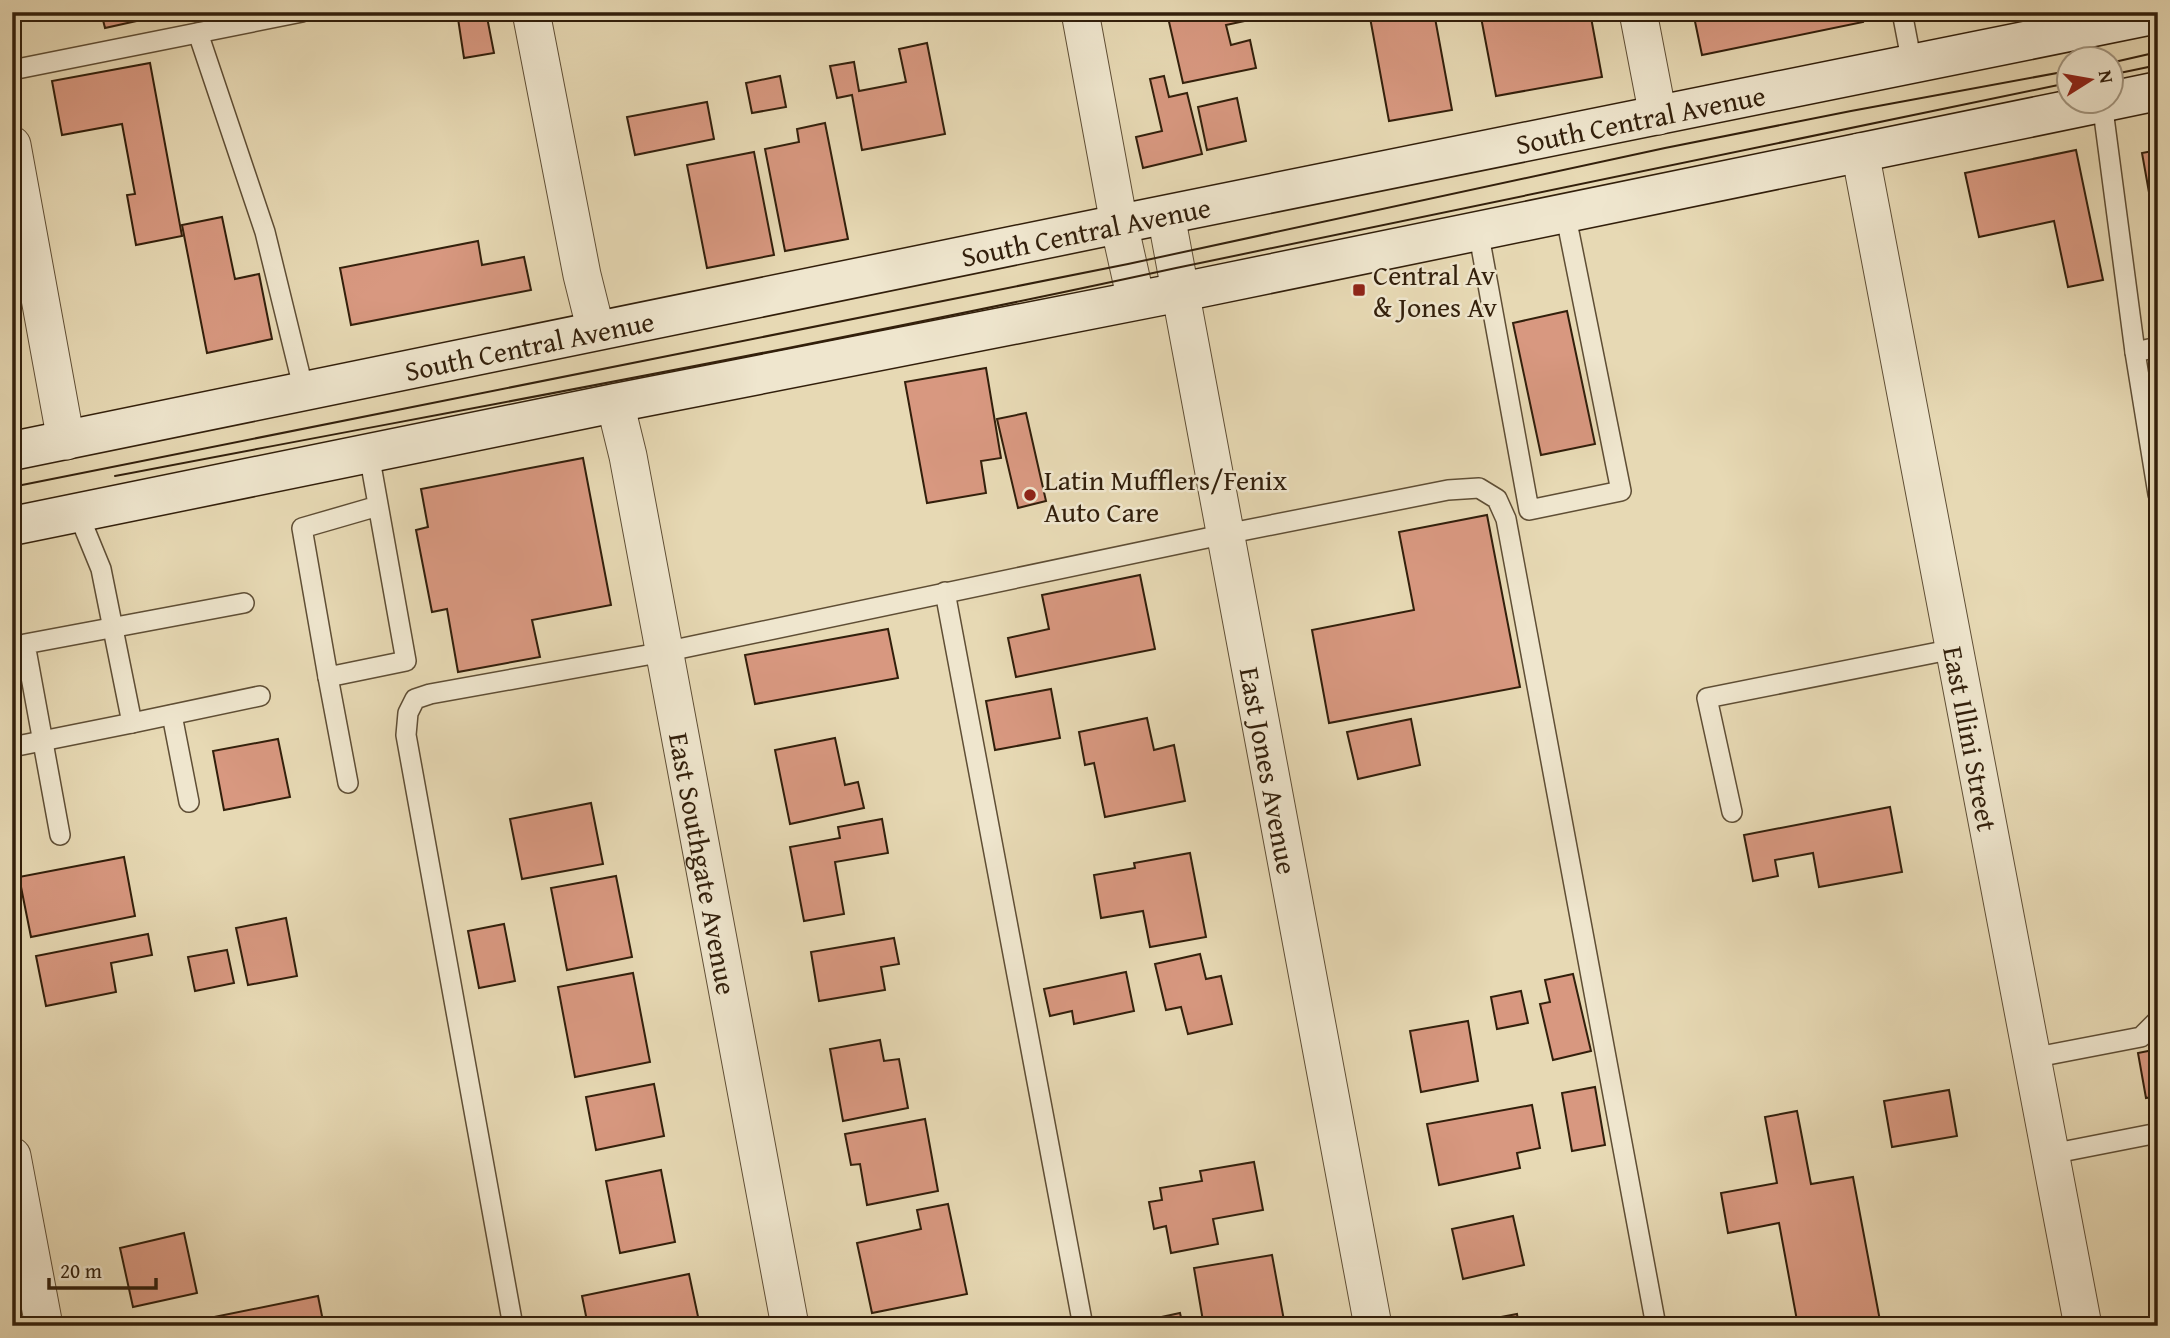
<svg xmlns="http://www.w3.org/2000/svg" width="2170" height="1338" viewBox="0 0 2170 1338" font-family="'Gentium Book Plus',serif">
<style>
.building{fill:#d89880;stroke:#321f0b;stroke-width:2}
.lines{fill:none;stroke-linecap:round;stroke-linejoin:round}
.lane-casing{stroke:#5f4e35;stroke-width:22}
.street-casing{stroke:#5f4e35;stroke-width:39}
.secondary-casing{stroke:#321f0b;stroke-width:41}
.lane{stroke:#efe6ce;stroke-width:19}
.street{stroke:#efe6ce;stroke-width:37}
.secondary{stroke:#efe6ce;stroke-width:38}
.tram{stroke:#321f0b;stroke-width:2}
.poi-dot{fill:#8f2418;stroke:#efe6ce;stroke-width:2.5}
.labels{text-anchor:middle;dominant-baseline:central;stroke-width:5;stroke-linejoin:round;paint-order:stroke}
.street-label{font-size:28px;fill:#321f0b;stroke:#efe6ce}
.poi-label{font-size:28px;fill:#321f0b;stroke:#efe6ce;text-anchor:start}
</style>
<rect width="100%" height="100%" fill="#e7d9b4"/>
<filter id="stains"><feTurbulence type="fractalNoise" baseFrequency=".00286" numOctaves="4"/><feColorMatrix values="0 0 0 0 .2 0 0 0 0 .09 0 0 0 0 .02 0 0 0 .5 -.17"/></filter>
<radialGradient id="worn" r=".72"><stop offset=".6" stop-color="#630" stop-opacity="0"/><stop offset="1" stop-color="#630" stop-opacity=".3"/></radialGradient>
<g class="building">
<polygon points="101,12 177,12 105,28"/>
<polygon points="457,12 486,12 494,53 464,58"/>
<polygon points="1150,12 1252,12 1254,19 1226,25 1231,45 1250,40 1256,68 1183,83 1167,13 1151,16"/>
<polygon points="1369,12 1466,12 1435,18 1452,110 1389,121"/>
<polygon points="1480,12 1590,12 1602,77 1496,96"/>
<polygon points="1693,12 1861,12 1863,22 1702,55"/>
<polygon points="927,43 945,134 862,150 852,95 837,98 830,66 854,62 859,91 906,82 899,49"/>
<polygon points="150,63 182,236 136,245 127,195 135,194 122,124 62,135 52,81"/>
<polygon points="780,76 786,107 752,113 746,83"/>
<polygon points="1164,76 1169,97 1187,93 1202,154 1143,168 1136,137 1162,131 1150,79"/>
<polygon points="1237,98 1246,141 1207,150 1198,107"/>
<polygon points="707,102 714,139 635,155 627,117"/>
<polygon points="825,123 848,239 785,251 765,149 799,142 797,129"/>
<polygon points="2076,150 2103,280 2068,287 2054,221 1979,237 1965,173"/>
<polygon points="2158,150 2158,243 2142,153"/>
<polygon points="754,152 774,255 707,268 687,165"/>
<polygon points="222,217 235,279 259,274 272,339 207,353 182,225"/>
<polygon points="478,241 482,265 524,257 531,290 351,325 340,268"/>
<polygon points="1567,311 1595,444 1541,455 1513,323"/>
<polygon points="986,368 1001,458 981,461 986,493 927,503 905,382"/>
<polygon points="1026,413 1046,501 1018,508 997,419"/>
<polygon points="583,458 611,605 532,620 540,657 458,672 447,609 432,612 416,530 428,527 421,489"/>
<polygon points="1487,515 1520,687 1329,723 1312,630 1414,610 1399,532"/>
<polygon points="1140,575 1155,649 1016,677 1008,638 1049,629 1042,595"/>
<polygon points="888,629 898,678 755,704 745,655"/>
<polygon points="1051,689 1060,738 995,750 986,701"/>
<polygon points="1147,718 1154,750 1174,745 1185,801 1105,817 1094,763 1085,765 1079,732"/>
<polygon points="1411,719 1420,765 1358,779 1347,732"/>
<polygon points="835,738 845,785 858,782 864,808 790,824 775,750"/>
<polygon points="278,739 290,797 224,810 213,751"/>
<polygon points="591,803 603,864 522,879 510,819"/>
<polygon points="1890,807 1902,872 1819,887 1813,853 1775,860 1778,876 1753,881 1744,835"/>
<polygon points="882,819 888,853 835,862 844,914 804,921 790,847 840,838 838,827"/>
<polygon points="1190,853 1206,937 1150,947 1143,911 1101,918 1094,875 1135,868 1134,863"/>
<polygon points="124,857 135,916 31,937 19,877"/>
<polygon points="616,876 632,957 567,970 551,888"/>
<polygon points="286,918 297,976 248,985 236,928"/>
<polygon points="504,924 515,981 479,988 468,931"/>
<polygon points="148,934 152,955 111,963 116,992 46,1006 36,956"/>
<polygon points="894,938 899,964 881,967 885,990 819,1001 811,952"/>
<polygon points="227,950 234,983 195,991 188,957"/>
<polygon points="1200,954 1206,979 1221,976 1232,1024 1188,1034 1181,1007 1166,1010 1155,964"/>
<polygon points="1126,972 1134,1011 1074,1024 1072,1011 1050,1016 1044,989"/>
<polygon points="633,973 650,1062 575,1077 558,987"/>
<polygon points="1573,974 1591,1051 1553,1060 1540,1004 1550,1002 1545,980"/>
<polygon points="1521,991 1528,1023 1497,1029 1491,997"/>
<polygon points="1468,1021 1478,1081 1421,1092 1410,1031"/>
<polygon points="880,1040 884,1061 899,1059 908,1108 843,1121 830,1049"/>
<polygon points="2158,1049 2158,1096 2146,1098 2138,1053"/>
<polygon points="654,1084 664,1136 596,1150 586,1097"/>
<polygon points="1595,1087 1605,1145 1572,1151 1562,1093"/>
<polygon points="1949,1090 1957,1136 1892,1147 1884,1101"/>
<polygon points="1532,1105 1540,1148 1517,1153 1520,1168 1439,1185 1427,1124"/>
<polygon points="1797,1111 1811,1184 1853,1177 1881,1326 1798,1326 1779,1223 1728,1233 1721,1193 1777,1183 1765,1117"/>
<polygon points="925,1119 938,1191 867,1205 860,1164 851,1165 845,1134"/>
<polygon points="1254,1162 1263,1210 1213,1219 1218,1244 1171,1253 1166,1226 1154,1229 1149,1202 1162,1200 1160,1188 1202,1181 1200,1171"/>
<polygon points="661,1170 675,1242 620,1253 606,1181"/>
<polygon points="948,1204 967,1294 872,1313 857,1243 921,1229 917,1210"/>
<polygon points="1513,1216 1524,1265 1463,1279 1452,1229"/>
<polygon points="184,1233 197,1293 133,1307 120,1248"/>
<polygon points="1272,1255 1285,1326 1223,1326 1222,1318 1203,1321 1194,1268"/>
<polygon points="689,1274 700,1326 588,1326 582,1296"/>
<polygon points="318,1296 324,1326 216,1326 214,1317"/>
<polygon points="1180,1313 1183,1326 1120,1326"/>
<polygon points="1517,1314 1519,1326 1464,1326 1464,1324"/>
<polygon points="936,1318 937,1326 891,1326"/>
</g>
<g class="lines">
<g class="lane-casing">
<g id="lane">
<polyline points="1902,12 1912,64"/>
<polyline points="198,33 265,232 304,391"/>
<polyline points="12,70 302,12"/>
<polyline points="2102,102 2135,352 2158,494"/>
<polyline points="1478,230 1529,510 1621,491 1565,212"/>
<polyline points="2135,352 2158,347"/>
<polyline points="369,454 406,661 328,677 302,528 378,506"/>
<polyline points="945,592 1083,1326"/>
<polyline points="328,677 348,783"/>
<polyline points="172,715 189,802"/>
<polyline points="132,723 260,696"/>
<polyline points="12,747 132,723 101,569 78,513"/>
<polyline points="1732,812 1707,698 1954,649"/>
<polyline points="60,835 25,644 244,603"/>
<polyline points="2032,1058 2141,1037 2158,1020"/>
<polyline points="2051,1154 2158,1133"/>
<polyline points="513,1326 406,735 408,713 415,699 430,694 664,652 1226,534 1448,490 1479,488 1497,499 1506,519 1656,1326"/>
</g>
</g>
<g class="street-casing">
<g id="street">
<polyline points="531,12 582,275 596,331"/>
<polyline points="1080,12 1119,224 1136,300"/>
<polyline points="1638,12 1658,116"/>
<polyline points="12,145 66,441"/>
<path id="s1" d="M1860,152L2083,1326"/>
<path id="s2" d="M1166,215L1373,1326"/>
<path id="s3" d="M615,403L628,456L790,1326"/>
<polyline points="12,1156 44,1326"/>
</g>
</g>
<g class="secondary-casing">
<g id="secondary">
<polyline points="2110,101 2158,91"/>
<path id="s4" d="M12,451L1119,224L2158,14"/>
<polyline points="12,526 615,403 1181,292 2106,102"/>
</g>
</g>
<use href="#lane" class="lane"/>
<use href="#street" class="street"/>
<use href="#secondary" class="secondary"/>
<g class="tram">
<polyline points="2110,63 2158,52"/>
<polyline points="2110,75 2158,65"/>
<path d="M115,476C469,408 824,345 1176,268L2068,83"/>
<polyline points="12,487 1128,264 1665,148 1851,111 2068,71"/>
</g>
</g>
<g class="poi-dot">
<rect x="1352" y="283" width="14" height="14" rx="3.5"/>
<circle cx="1030" cy="495" r="7"/>
</g>
<g class="labels">
<g class="street-label">
<text stroke="none"><textPath href="#s4" startOffset="1662">South Central Avenue</textPath></text>
<text stroke="none"><textPath href="#s4" startOffset="1096">South Central Avenue</textPath></text>
<text stroke="none"><textPath href="#s4" startOffset="528">South Central Avenue</textPath></text>
<text stroke="none"><textPath href="#s1" startOffset="597">East Illini Street</textPath></text>
<text stroke="none"><textPath href="#s2" startOffset="565">East Jones Avenue</textPath></text>
<text stroke="none"><textPath href="#s3" startOffset="469">East Southgate Avenue</textPath></text>
</g>
<g class="poi-label">
<text x="1373" y="274">Central Av<tspan x="1373" dy="32">&amp; Jones Av</tspan></text>
<text x="1044" y="479">Latin Mufflers/Fenix<tspan x="1044" dy="32">Auto Care</tspan></text>
</g>
</g>
<rect width="2170" height="1338" fill="none" stroke="#e7d9b4" stroke-width="42"/>
<rect x="14" y="14" width="2142" height="1310" fill="none" stroke="#321f0b" stroke-width="3.5"/>
<rect x="21" y="21" width="2128" height="1296" fill="none" stroke="#321f0b" stroke-width="2"/>
<g transform="translate(2090 80) rotate(79)"><circle r="33" fill="#efe6ce" stroke="#a39680" stroke-width="2"/>
<path d="M0-5L12 26L0 18L-12 26Z" fill="#8f2418"/>
<text y="-10" font-size="19" font-weight="bold" text-anchor="middle" fill="#321f0b">N</text>
</g>
<path d="M49 1278v10h107v-10" fill="none" stroke="#321f0b" stroke-width="3.5"/>
<text x="60" y="1278" font-size="21" fill="#321f0b" stroke="#efe6ce" stroke-width="5" paint-order="stroke">20 m</text>
<rect width="100%" height="100%" filter="url(#stains)"/>
<rect width="100%" height="100%" fill="url(#worn)"/>
</svg>
